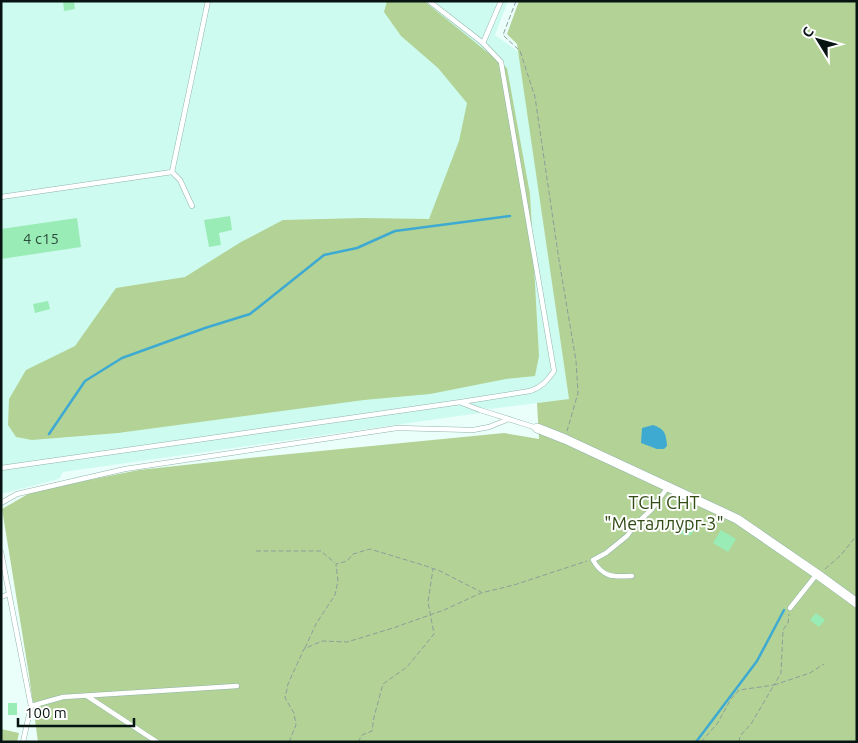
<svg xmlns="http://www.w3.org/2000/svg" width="858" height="743" viewBox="0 0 858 743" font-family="Ubuntu,sans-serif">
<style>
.built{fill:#cefbf0}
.green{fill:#b2d395}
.water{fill:#3faad1}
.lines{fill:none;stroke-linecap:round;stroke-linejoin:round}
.stream{stroke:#3faad1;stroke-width:2.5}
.building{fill:#99ecb6}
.lane-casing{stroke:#91b3ab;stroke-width:5.5}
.street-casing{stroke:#91b3ab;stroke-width:10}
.path{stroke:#8c9e9a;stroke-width:1;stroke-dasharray:5 2.5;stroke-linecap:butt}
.lane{stroke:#fff;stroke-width:4.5}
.street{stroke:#fff;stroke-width:9}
.labels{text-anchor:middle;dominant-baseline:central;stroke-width:4;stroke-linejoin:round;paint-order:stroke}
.number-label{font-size:15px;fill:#2c4a3a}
.park-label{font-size:18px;fill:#324c16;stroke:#fff}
</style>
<rect width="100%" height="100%" fill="#eafffa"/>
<polygon class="built" points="1,1 508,1 495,35 519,52 569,399 490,409 481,408 480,413 63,472 59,479 1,494"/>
<g class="green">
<polygon points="387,1 424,1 507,68 530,194 539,356 535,376 506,379 430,394 364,400 118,433 32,440 16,437 8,425 9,399 26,370 75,346 116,288 185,277 241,242 283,220 363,218 429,219 459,141 467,103 438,68 401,36 384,12"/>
<polygon points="519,1 857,1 857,742 38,742 29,675 2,509 28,494 48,488 139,470 249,458 504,433 539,439 537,403 569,399 517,44 507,34"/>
<polygon points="1,729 19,733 17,742 1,742"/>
</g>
<path class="water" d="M653,425C665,429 666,434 667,446L664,449H657L641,443L642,428Z"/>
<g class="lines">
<g class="stream">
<polyline points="49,434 85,381 122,358 205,328 250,314 324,255 357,248 395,231 510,216"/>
<polyline points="696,742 757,661 784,610"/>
</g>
</g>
<g class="building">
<polygon points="63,1 74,1 75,9 64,11"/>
<polygon points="230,216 232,230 219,233 221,245 209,247 204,220"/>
<polygon points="77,218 81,247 1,259 1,229"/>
<polygon points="48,301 50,309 35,313 33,304"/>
<polygon points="689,519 698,524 690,536 686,533 685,536 678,531 685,520 688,521"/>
<polygon points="721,530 736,539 728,552 713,543"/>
<polygon points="816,613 825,620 819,627 810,620"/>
<rect x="8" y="703" width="9" height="12"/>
</g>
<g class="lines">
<g class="lane-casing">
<g id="lane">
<polyline points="483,43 501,1"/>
<polyline points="172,172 180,180 192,206"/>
<polyline points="1,197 172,172 208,1"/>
<polyline points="462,403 480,410 537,428"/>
<path d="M1,468L461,402L530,391C542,387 547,381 554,371L501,62L483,43L429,1"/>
<polyline points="1,503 17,494 125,469 397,428 473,430 489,427 509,419"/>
<polyline points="1,552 31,706 23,742"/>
<path d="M632,576C614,577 603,578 593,560L606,553L627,536L635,525L651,510L668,487"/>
<polyline points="1,597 9,594"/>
<polyline points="790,608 817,574"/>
<polyline points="87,696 157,742"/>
<polyline points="31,706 63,697 237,686"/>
</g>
</g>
<g class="street-casing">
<polyline id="street" points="537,428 565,439 737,519 817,574 857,603"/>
</g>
<g class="path">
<polyline points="516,1 503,35 520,51 535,97 559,260 576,361 578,393 567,431"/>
<polyline points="256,551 321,551 335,563"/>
<polyline points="825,569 841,555 857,535"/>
<polyline points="305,648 316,624 335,595 338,581 336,564 347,561 353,554 370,549 426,566 440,571 481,592"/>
<polyline points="289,742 296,725 294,713 285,698 288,684 304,649 322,641 347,642 393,628 444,610 481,593 514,585 587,561"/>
<polyline points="358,742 362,735 372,731 374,717 383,684 407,667 434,634 428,602 433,569"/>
<polyline points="701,742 717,724 731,699 739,690 774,685 781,673 783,630 788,623 789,614"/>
<polyline points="739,742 740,736 751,724 774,685 810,673 824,664"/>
</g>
<use href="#lane" class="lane"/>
<use href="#street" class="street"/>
</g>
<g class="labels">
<g class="number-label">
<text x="41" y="238">4 с15</text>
</g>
<g class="park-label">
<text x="664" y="502">ТСН СНТ<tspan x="664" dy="21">"Металлург-3"</tspan></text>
</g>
</g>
<rect width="858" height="743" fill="none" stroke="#071411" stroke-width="5"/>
<g transform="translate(818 40) rotate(307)" stroke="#ffffff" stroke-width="4" paint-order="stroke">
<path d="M0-4L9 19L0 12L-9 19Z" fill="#071411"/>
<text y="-8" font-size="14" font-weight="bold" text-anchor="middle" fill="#071411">С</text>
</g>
<path d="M18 718v8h116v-8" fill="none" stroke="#071411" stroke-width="2.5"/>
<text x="25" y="718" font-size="15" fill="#071411" stroke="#ffffff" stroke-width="4" paint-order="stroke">100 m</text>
</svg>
